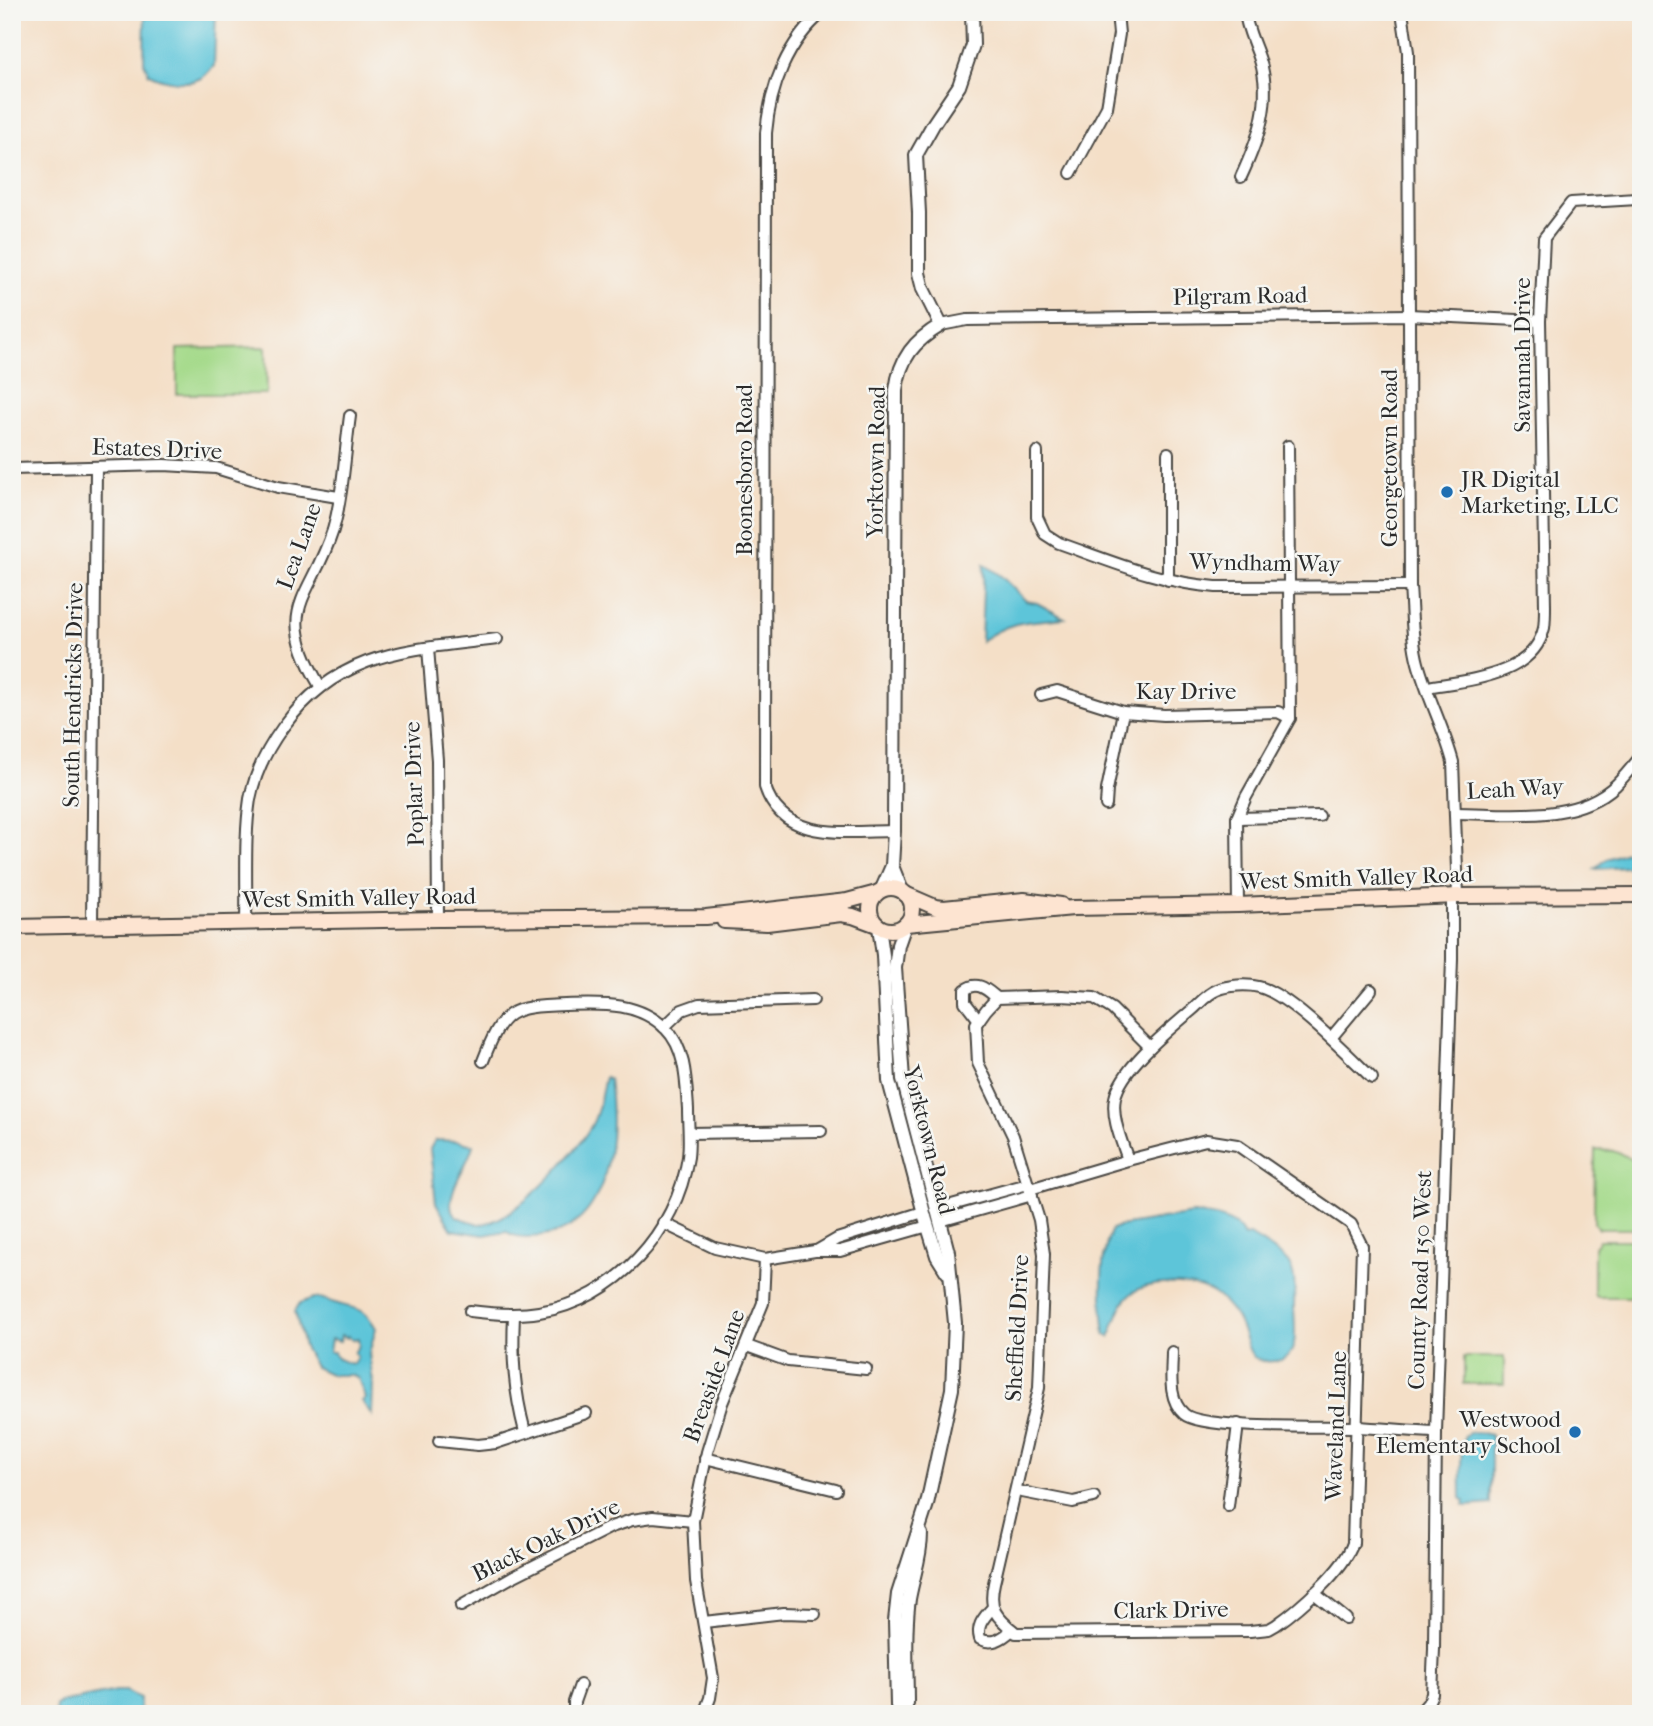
<svg xmlns="http://www.w3.org/2000/svg" width="1653" height="1726" viewBox="0 0 1653 1726" font-family="'IM FELL French Canon',serif">
<style>
.green{fill:#a5da8b;stroke:#68825b;stroke-width:2}
.water{fill:#5dc5d9;stroke:#447882;stroke-width:2;fill-rule:evenodd}
.lines{fill:none;stroke-linecap:round;stroke-linejoin:round}
.minor-casing{stroke:#494642;stroke-width:14}
.tertiary-casing{stroke:#494642;stroke-width:16}
.secondary-casing{stroke:#494642;stroke-width:18}
.minor{stroke:#fff;stroke-width:10}
.tertiary{stroke:#fff;stroke-width:12}
.secondary{stroke:#fde4d1;stroke-width:14}
.poi-dot{fill:#1f6fb2;stroke:#f6f6f2;stroke-width:2.5}
.labels{text-anchor:middle;dominant-baseline:central;stroke-width:5;stroke-linejoin:round;paint-order:stroke}
.street-label{font-size:23px;fill:#2b2b2b;stroke:#f6f6f2}
.poi-label{font-size:23px;fill:#2b2b2b;stroke:#f6f6f2;text-anchor:start}
</style>
<rect width="100%" height="100%" fill="#f6f6f2"/>
<filter id="ink" filterUnits="userSpaceOnUse"><feTurbulence type="fractalNoise" baseFrequency=".0143" numOctaves="2"/><feDisplacementMap in="SourceGraphic" scale="14" xChannelSelector="R" yChannelSelector="G"/><feConvolveMatrix kernelMatrix="1 2 1 2 8 2 1 2 1" color-interpolation-filters="sRGB"/></filter>
<filter id="wash" filterUnits="userSpaceOnUse"><feTurbulence type="fractalNoise" baseFrequency=".00686" numOctaves="4" result="noise"/><feDisplacementMap in="SourceGraphic" scale="28" xChannelSelector="R" yChannelSelector="G"/><feGaussianBlur stdDeviation="1.57" result="paint"/><feColorMatrix in="noise" values="0 0 0 0 0 0 0 0 0 0 0 0 0 0 0 0 0 1.4 0 .05"/><feComposite in="paint" operator="in"/></filter>
<g filter="url(#wash)">
<rect width="100%" height="100%" fill="#f4dfc7"/>
<g class="green">
<polygon points="266,347 267,394 177,394 177,349"/>
<polygon points="1595,1150 1613,1151 1641,1162 1641,1229 1599,1229 1594,1223"/>
<polygon points="1599,1240 1641,1240 1641,1297 1596,1297 1594,1294 1594,1246"/>
<rect x="1464" y="1357" width="40" height="27"/>
</g>
<g class="water">
<path d="M145,12H216L214,66C210,69 206,76 201,78C186,86 163,81 149,74L144,62Z"/>
<path d="M984,564L1002,577L1026,601L1037,603L1065,618C1028,622 1014,619 981,641Z"/>
<polygon points="1641,847 1641,866 1595,869 1607,859"/>
<path d="M605,1077L609,1079C617,1134 612,1227 542,1236C531,1237 515,1239 506,1231L484,1235L452,1230L436,1203L430,1149L435,1140L458,1141L473,1145C468,1165 451,1184 451,1205C451,1216 460,1218 469,1221C471,1221 477,1224 479,1224C513,1224 573,1156 590,1128C599,1114 601,1093 605,1077Z"/>
<path d="M1192,1214C1209,1214 1237,1219 1244,1236L1250,1235C1262,1243 1280,1252 1289,1264C1297,1278 1294,1292 1294,1307C1294,1325 1302,1359 1275,1361C1268,1362 1260,1361 1254,1358C1244,1345 1244,1327 1234,1314C1229,1307 1222,1299 1215,1294C1196,1282 1149,1279 1131,1294C1118,1304 1116,1323 1109,1337L1105,1335C1101,1303 1098,1259 1112,1229L1120,1226Z"/>
<path d="M314,1298C324,1297 326,1301 335,1303C358,1311 361,1304 376,1328L369,1354L373,1382L372,1415L362,1401L365,1399C365,1398 359,1381 358,1378L352,1375H332L315,1367L304,1347L295,1311L300,1303ZM341,1335L347,1338L348,1336L352,1340L358,1338L359,1345L354,1353L357,1357L353,1364C346,1362 336,1360 334,1352H329L331,1339L340,1341Z"/>
<path d="M1477,1432L1491,1435V1504L1467,1506L1464,1505L1465,1501L1461,1498C1461,1487 1459,1442 1466,1435C1469,1432 1474,1432 1477,1432Z"/>
<polygon points="116,1691 126,1691 140,1698 139,1714 55,1714 56,1705 62,1702"/>
</g>
</g>
<g filter="url(#ink)">
<g class="lines">
<g class="minor-casing">
<g id="minor">
<path d="M823,12C787,42 770,87 766,133L765,787C783,843 847,831 894,831"/>
<path d="M1402,12L1408,52L1410,586C1412,611 1411,637 1418,663C1427,696 1444,728 1453,762L1458,896"/>
<polyline points="1071,173 1107,107 1119,34 1117,12"/>
<path d="M1241,177C1258,140 1273,101 1260,60C1255,44 1246,28 1245,12"/>
<polyline points="941,325 967,320 1409,315 1540,321"/>
<path d="M1037,452V517L1045,534L1059,543C1110,561 1161,583 1216,587L1410,586"/>
<polyline points="12,469 164,465 216,468 278,487 338,497"/>
<polyline points="1168,580 1168,453"/>
<polyline points="428,648 437,760 438,919"/>
<path d="M320,686C273,607 310,601 333,530C343,495 345,452 350,416"/>
<path d="M1427,687C1466,680 1533,677 1544,628C1545,621 1545,613 1545,606L1540,321L1544,238L1571,203L1637,199L1641,201"/>
<polyline points="1041,695 1057,691 1123,712 1164,715 1278,712 1290,718"/>
<polyline points="1106,805 1107,790 1123,712"/>
<path d="M1455,813C1507,813 1574,824 1616,785C1625,776 1633,766 1641,756"/>
<polyline points="1237,818 1319,816"/>
<polyline points="1238,905 1237,818 1246,797 1290,718 1288,446"/>
<path d="M246,922C247,882 244,839 250,799C255,772 267,749 283,727C340,649 410,650 497,639"/>
<polyline points="92,925 96,467"/>
<path d="M979,1020L965,1002V990C978,980 987,990 997,998"/>
<polyline points="664,1027 682,1010 699,1004 813,1000"/>
<polyline points="1331,1038 1371,990"/>
<polyline points="689,1133 821,1131"/>
<path d="M1128,1160C1122,1142 1111,1118 1115,1098C1121,1068 1169,1030 1192,1010C1199,1004 1208,993 1217,990C1228,985 1247,984 1259,987C1289,994 1348,1055 1372,1078"/>
<path d="M1030,1189L1128,1160L1206,1140L1237,1145L1351,1224L1362,1246L1353,1543C1344,1570 1299,1609 1276,1625L1269,1629L1250,1631L1016,1633C996,1617 988,1609 994,1583L1039,1388L1044,1254L1039,1220L1013,1136L978,1063L976,1024L986,1010L997,998L1062,996L1094,998L1112,1009L1150,1047"/>
<polyline points="937,1209 1028,1184"/>
<polyline points="940,1221 1032,1195"/>
<polyline points="663,1223 715,1248 765,1259 815,1251 840,1251 928,1226"/>
<polyline points="818,1250 837,1239 923,1212"/>
<path d="M470,1311C493,1314 516,1316 539,1312C615,1300 677,1232 688,1157C690,1141 688,1125 688,1109C686,1082 686,1049 666,1029C638,1001 601,1004 565,1005C509,1007 503,1009 483,1061"/>
<path d="M514,1315C512,1358 514,1390 525,1432"/>
<polyline points="747,1346 788,1361 866,1369"/>
<path d="M1172,1352C1172,1372 1167,1399 1184,1414C1202,1430 1325,1426 1355,1427C1382,1428 1409,1431 1436,1432"/>
<polyline points="439,1441 478,1445 496,1443 586,1413"/>
<polyline points="705,1458 836,1490"/>
<polyline points="1017,1491 1073,1502 1094,1497"/>
<polyline points="1228,1506 1238,1424"/>
<polyline points="1314,1593 1346,1619"/>
<polyline points="461,1606 512,1577 611,1527 632,1520 653,1517 693,1521"/>
<path d="M992,1608C984,1618 976,1625 980,1639C993,1645 1002,1639 1012,1630"/>
<polyline points="704,1622 784,1613 815,1614"/>
<polyline points="574,1714 574,1702 580,1685"/>
<polyline points="704,1714 710,1698 713,1678 696,1581 693,1521 707,1452 722,1403 763,1303 765,1259"/>
<polyline points="1389,1714 1411,1713 1422,1710 1428,1703 1432,1694 1434,1649 1436,1432 1452,959 1452,897"/>
</g>
</g>
<g class="tertiary-casing">
<g id="tertiary">
<polyline points="892,866 902,891"/>
<path d="M881,891L892,866L894,831L896,390C900,358 914,341 941,325L923,289L919,273V213L916,155L934,123L959,86L973,45L972,12"/>
<polyline points="879,927 883,955 889,1081 925,1217 937,1256 947,1272"/>
<polyline points="899,1714 897,1705 895,1621 898,1594 927,1504 952,1389 955,1323 948,1252 903,1079 895,968 898,945 905,925"/>
<path d="M903,1714L907,1703C907,1669 904,1633 909,1599C913,1576 921,1557 921,1534"/>
</g>
</g>
<g class="secondary-casing">
<g id="secondary">
<circle cx="891" cy="909" r="21"/>
<polyline points="905,894 935,907 944,908 1024,900 1061,905"/>
<polyline points="724,921 767,923 841,914 853,916 877,925"/>
<polyline points="906,924 1073,908 1238,905 1458,896 1641,895"/>
<polyline points="12,927 438,919 706,917 847,901 877,893"/>
</g>
</g>
<use href="#minor" class="minor"/>
<use href="#tertiary" class="tertiary"/>
<use href="#secondary" class="secondary"/>
</g>
</g>
<g class="poi-dot">
<circle cx="1447" cy="492" r="7"/>
<circle cx="1575" cy="1432" r="7"/>
</g>
<g class="labels">
<g class="street-label">
<text transform="translate(1240 296) rotate(-1)">Pilgram Road</text>
<text transform="translate(1522 355) rotate(-90)">Savannah Drive</text>
<text transform="translate(157 449) rotate(2)">Estates Drive</text>
<text transform="translate(1389 458) rotate(-90)">Georgetown Road</text>
<text transform="translate(876 462) rotate(-89)">Yorktown Road</text>
<text transform="translate(744 470) rotate(-90)">Boonesboro Road</text>
<text transform="translate(299 546) rotate(-70)">Lea Lane</text>
<text transform="translate(1265 563) rotate(1)">Wyndham Way</text>
<text x="1186" y="691">Kay Drive</text>
<text transform="translate(73 695) rotate(-89)">South Hendricks Drive</text>
<text transform="translate(414 784) rotate(-92)">Poplar Drive</text>
<text transform="translate(1515 789) rotate(-3)">Leah Way</text>
<text transform="translate(1356 878) rotate(-2)">West Smith Valley Road</text>
<text transform="translate(359 898) rotate(-1)">West Smith Valley Road</text>
<text transform="translate(929 1140) rotate(76)">Yorktown Road</text>
<text transform="translate(1420 1280) rotate(-88)">County Road 150 West</text>
<text transform="translate(1017 1328) rotate(-87)">Sheffield Drive</text>
<text transform="translate(714 1376) rotate(-70)">Breaside Lane</text>
<text transform="translate(1336 1426) rotate(-88)">Waveland Lane</text>
<text transform="translate(546 1540) rotate(-26)">Black Oak Drive</text>
<text transform="translate(1171 1610) rotate(-1)">Clark Drive</text>
</g>
<g class="poi-label">
<text x="1461" y="479">JR Digital<tspan x="1461" dy="26">Marketing, LLC</tspan></text>
<text x="1561" y="1419" text-anchor="end">Westwood<tspan x="1561" dy="26">Elementary School</tspan></text>
</g>
</g>
<rect width="1653" height="1726" fill="none" stroke="#f6f6f2" stroke-width="42"/>
</svg>
